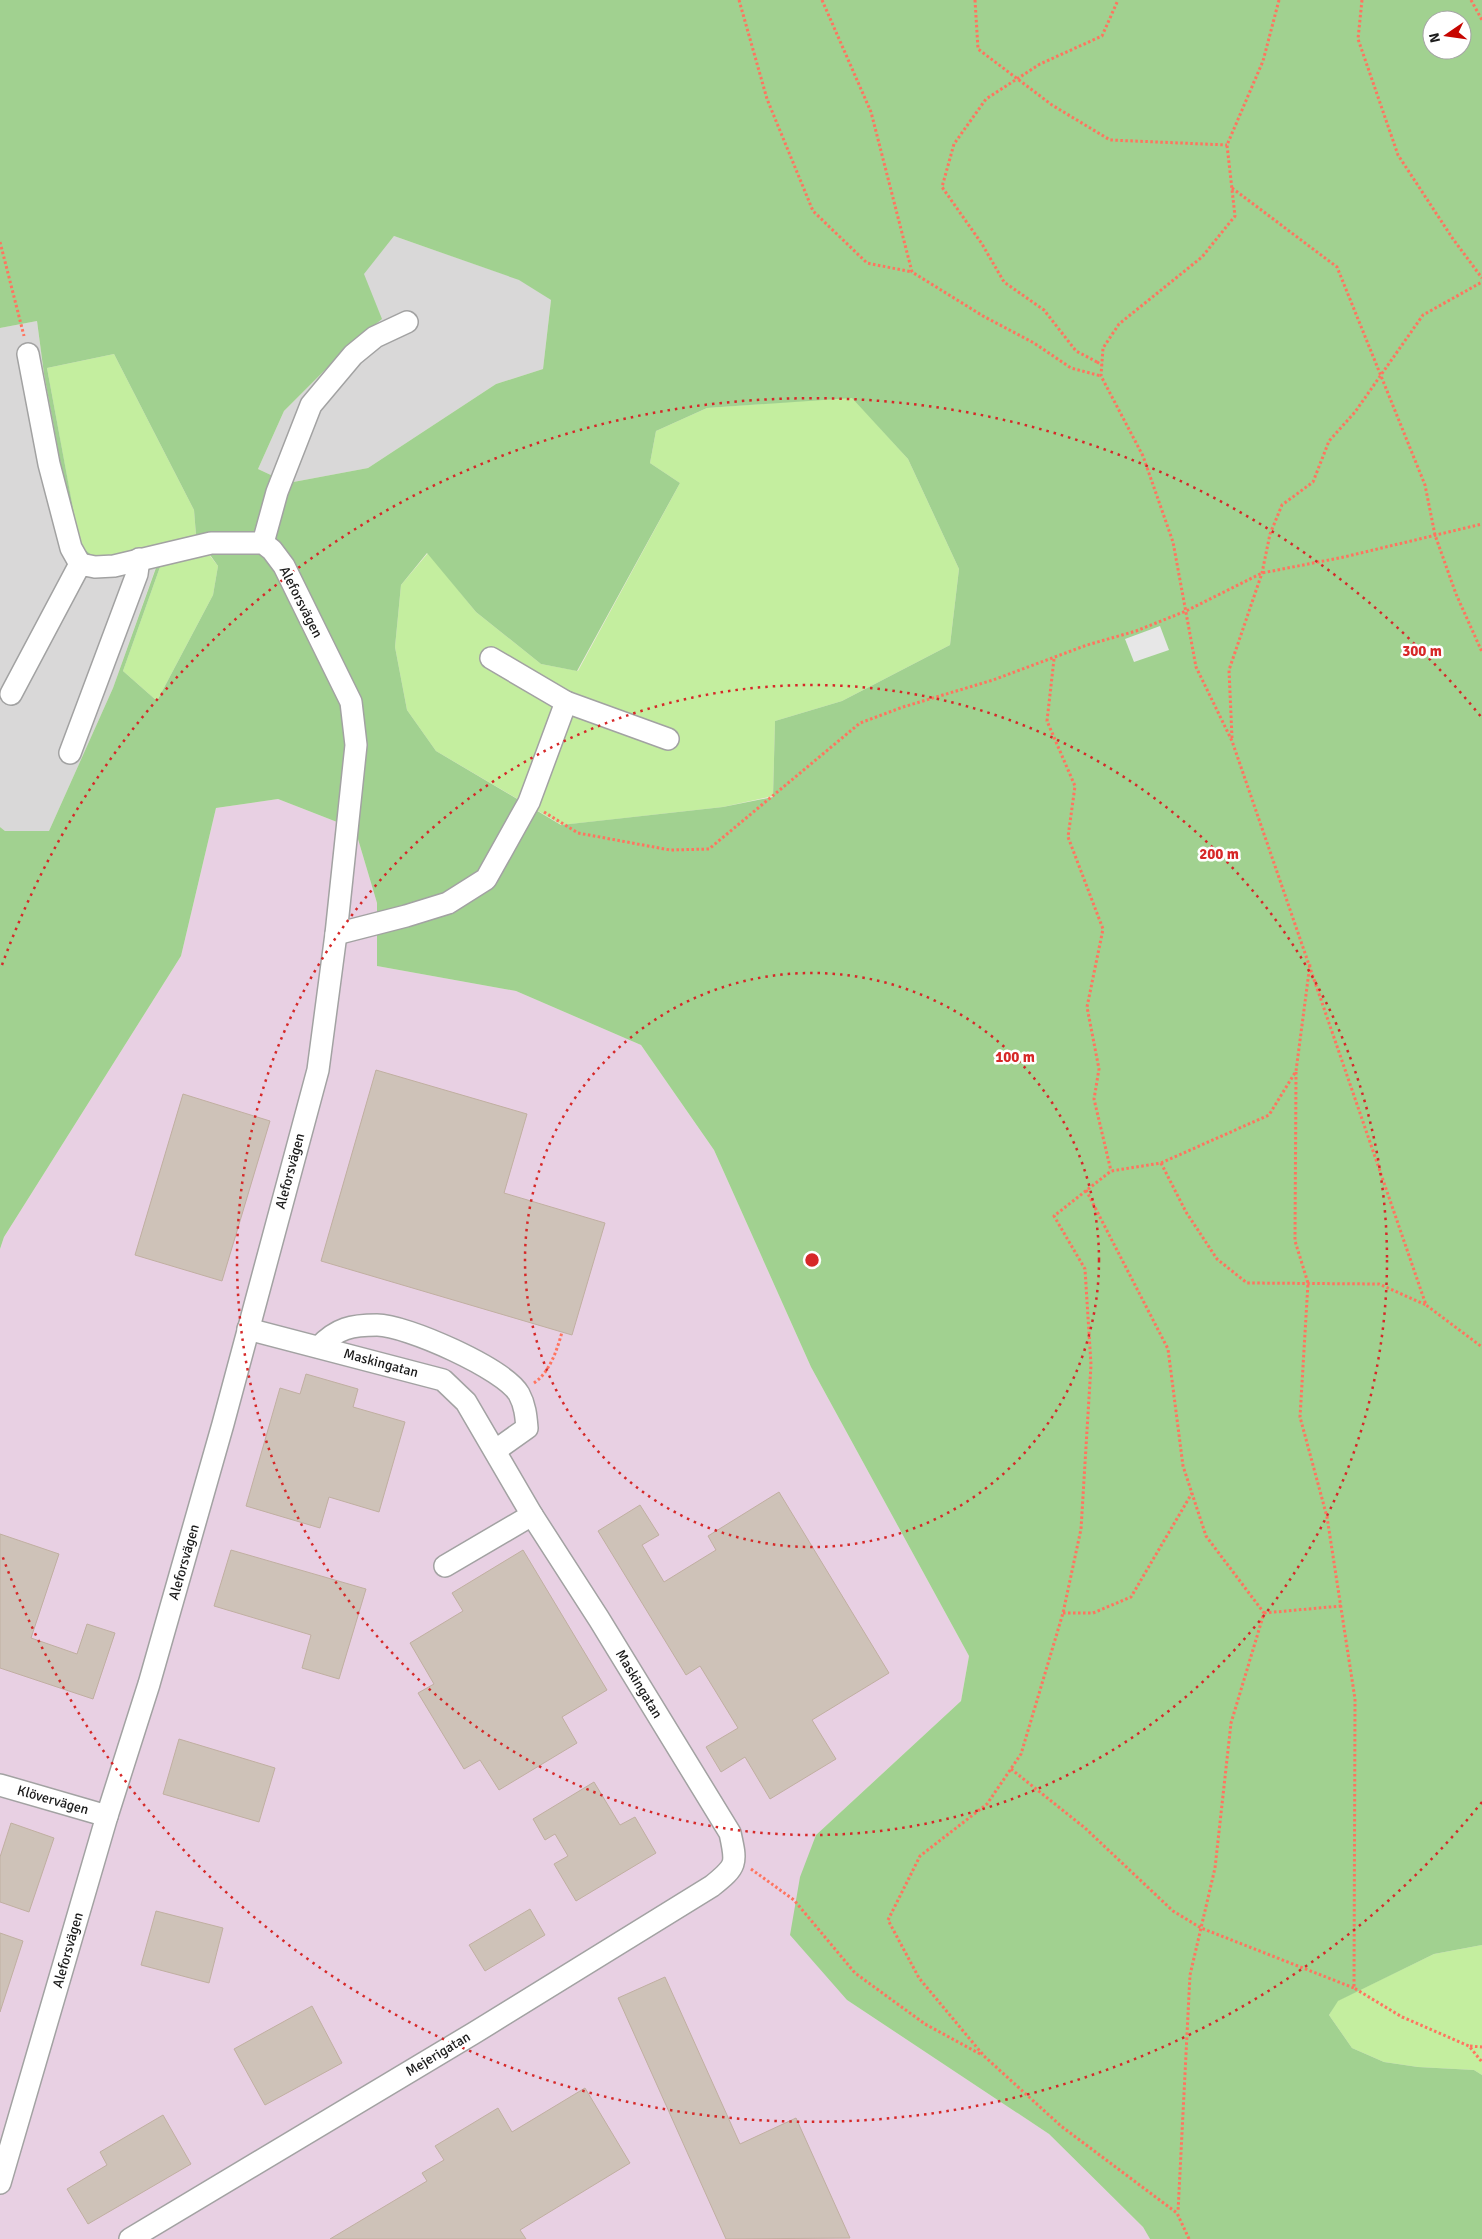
<svg xmlns="http://www.w3.org/2000/svg" width="1482" height="2239" viewBox="0 0 1482 2239" font-family="Signika,sans-serif">
<style>
.residential{fill:#d9d8d8}
.industrial{fill:#e8d0e3}
.grass{fill:#c4ee9f}
.forest{fill:#a1d190;fill-rule:evenodd}
.parking{fill:#e7e7e7}
.building{fill:#cec2b8;stroke:#c0afa1}
.lines{fill:none;stroke-linecap:round;stroke-linejoin:round}
.minor-casing{stroke:#a2a2a2;stroke-width:24}
.path{stroke:#ff745f;stroke-width:3;stroke-dasharray:2.5 2.5;stroke-linecap:butt}
.minor{stroke:#fff;stroke-width:21}
.path-bridge{stroke:#ff745f;stroke-width:3;stroke-dasharray:2.5 2.5;stroke-linecap:butt}
.ring{fill:none;stroke:#d62828;stroke-width:2.5;stroke-dasharray:2.5 5}
.labels{text-anchor:middle;dominant-baseline:central;stroke-width:5;stroke-linejoin:round;paint-order:stroke}
.street-label{font-size:14px;fill:#1b1b1b;stroke:#fff}
.centre{fill:#d62828;stroke:#fff;stroke-width:2.5}
.ring-label{font-size:15px;text-anchor:middle;font-weight:bold;fill:#d62828;stroke:#fff;stroke-width:5;stroke-linejoin:round;paint-order:stroke}
</style>
<rect width="100%" height="100%" fill="#eee9df"/>
<g class="residential">
<polygon points="394,236 520,280 551,300 543,369 496,384 368,468 288,483 258,469 284,411 351,344 363,274"/>
<polygon points="37,321 44,374 76,547 157,564 113,688 49,831 5,831 0,827 0,328"/>
</g>
<polygon class="industrial" points="278,799 355,829 377,903 377,966 516,991 641,1045 714,1150 811,1367 969,1656 961,1701 816,1835 847,2000 1049,2134 1143,2227 1150,2239 0,2239 0,1249 4,1237 181,956 216,808"/>
<g class="grass">
<polygon points="114,354 194,510 196,536 139,553 98,560 80,547 47,368"/>
<polygon points="852,397 908,459 959,569 950,645 842,701 775,721 773,796 723,807 562,825 436,751 407,710 395,647 401,585 428,553 476,612 541,664 578,671 680,483 650,463 656,431 707,408"/>
<polygon points="207,552 218,566 213,595 157,701 123,671 160,567"/>
<polygon points="1482,1945 1482,2075 1474,2070 1418,2067 1384,2062 1352,2048 1329,2015 1337,2001 1434,1954"/>
</g>
<path class="forest" d="M0,0H1482V1945L1434,1954L1338,2001L1329,2015L1352,2048L1384,2062L1418,2067L1474,2070L1482,2075V2239H1150L1143,2227L1049,2134L847,2000L790,1935L800,1877L816,1835L961,1701L969,1656L811,1367L714,1150L641,1045L516,991L377,966V903L355,829L278,799L216,808L181,956L4,1237L0,1249V827L5,831H49L113,688L157,565L101,576L76,547L44,374L37,321L0,328ZM1432,20H1462V50H1432ZM394,236L519,280L551,300L543,369L496,384L368,468L288,483L258,469L284,411L351,344L382,319L364,274ZM114,354L194,510L196,535L139,553L98,560L80,546L47,368ZM852,398L908,459L959,569L950,645L842,701L775,721L773,797L723,807L561,825L436,751L407,710L395,647L401,585L427,553L476,612L541,664L577,671L680,483L650,463L656,431L707,408ZM208,552L218,566L213,595L157,701L123,671L160,567Z"/>
<polygon class="parking" points="1160,626 1169,650 1134,662 1125,639"/>
<g class="building">
<polygon points="376,1070 527,1114 504,1193 605,1223 572,1335 321,1261"/>
<polygon points="183,1094 270,1121 222,1281 135,1255"/>
<polygon points="306,1374 358,1389 353,1407 405,1422 379,1512 329,1497 320,1528 246,1506 280,1388 300,1394"/>
<polygon points="779,1492 889,1673 812,1720 836,1759 770,1799 745,1757 721,1772 706,1747 738,1728 700,1666 686,1675 598,1531 640,1505 659,1535 642,1545 664,1582 716,1550 708,1536"/>
<polygon points="0,1534 59,1554 31,1638 77,1654 87,1624 115,1633 93,1699 0,1668"/>
<polygon points="231,1550 366,1589 339,1679 302,1668 311,1635 214,1606"/>
<polygon points="523,1550 607,1690 562,1717 577,1743 499,1790 480,1760 464,1769 418,1693 434,1684 410,1643 463,1611 452,1593"/>
<polygon points="179,1739 275,1768 259,1822 163,1794"/>
<polygon points="594,1782 620,1825 635,1817 656,1853 576,1901 554,1864 568,1856 555,1834 545,1840 533,1819"/>
<polygon points="11,1823 54,1838 29,1912 0,1902 0,1857"/>
<polygon points="530,1909 545,1935 485,1971 469,1945"/>
<polygon points="156,1911 223,1928 209,1983 141,1965"/>
<polygon points="0,1933 23,1941 0,2012"/>
<polygon points="665,1977 740,2144 796,2118 850,2238 726,2239 618,1998"/>
<polygon points="312,2006 342,2063 265,2105 234,2049"/>
<polygon points="585,2088 630,2163 520,2230 526,2239 330,2239 427,2181 422,2173 444,2160 435,2146 498,2108 512,2132"/>
<polygon points="163,2115 191,2164 88,2224 67,2189 107,2165 100,2152"/>
</g>
<g class="lines">
<g class="minor-casing">
<g id="minor">
<polyline points="28,354 49,464 71,548 80,564"/>
<polyline points="263,543 277,492 311,405 353,355 375,337 407,322"/>
<polyline points="491,658 566,702 668,739"/>
<polyline points="70,753 137,574 139,559"/>
<polyline points="336,934 406,916 448,903 486,879 529,802 566,702"/>
<path d="M319,1347C337,1328 352,1325 377,1325C406,1325 505,1369 519,1394C525,1405 526,1416 527,1428L496,1450"/>
<polyline points="445,1566 532,1515"/>
<polyline points="0,1785 107,1816"/>
<polyline points="0,2183 107,1816 149,1684 223,1424 318,1070 336,934 356,745 351,702 284,566 272,550 263,543 211,543 114,566 95,567 80,564 11,694"/>
<path d="M130,2239L474,2033L712,1886C737,1866 737,1864 730,1833L599,1619L532,1515L466,1402L443,1380L248,1329"/>
</g>
</g>
<g class="path">
<polyline points="739,0 767,99 813,211 867,263 912,272"/>
<polyline points="822,0 871,112 912,272 983,316 1034,343 1071,368 1101,376"/>
<polyline points="975,0 978,49 1052,105 1110,140 1227,145"/>
<polyline points="1279,0 1263,61 1227,145 1235,216 1202,257 1119,324 1103,348 1101,376 1143,456 1173,542 1196,667 1232,741 1426,1305 1482,1347"/>
<polyline points="1362,0 1358,39 1398,155 1453,239 1482,278"/>
<polyline points="1471,0 1482,20"/>
<polyline points="1232,188 1337,267 1425,485 1435,535 1456,594 1482,652"/>
<polyline points="0,242 24,336"/>
<polyline points="1097,362 1102,365"/>
<polyline points="1054,659 1047,721 1075,786 1068,837 1103,929 1087,1007 1099,1069 1094,1099 1111,1171"/>
<polyline points="1232,738 1229,670 1262,573 1270,534 1282,505 1313,482 1329,441 1355,412 1423,315 1482,282"/>
<polyline points="544,812 578,833 670,850 709,849 860,723 903,707 993,680 1087,645 1136,631 1186,611 1262,573 1344,557 1482,524"/>
<polyline points="1296,1072 1295,1241 1308,1283 1300,1417 1327,1517 1355,1699 1354,1988 1402,2017 1469,2046 1482,2062"/>
<polyline points="1161,1163 1186,1212 1217,1259 1247,1283 1379,1284 1426,1305"/>
<polyline points="1086,1190 1168,1349 1183,1466 1206,1536 1264,1613 1231,1723 1215,1868 1190,1975 1178,2212"/>
<path d="M534,1383C550,1372 557,1350 562,1332"/>
<polyline points="1063,1613 1093,1613 1131,1597 1192,1493"/>
<polyline points="1264,1613 1341,1606"/>
<polyline points="1011,1769 1085,1828 1173,1911 1201,1928 1354,1988"/>
<polyline points="751,1869 794,1900 855,1973 925,2024 982,2055"/>
<polyline points="1470,2046 1482,2047"/>
<polyline points="1189,2239 1177,2213 1061,2126 984,2056 919,1978 888,1920 920,1856 987,1804 1021,1754 1063,1613 1081,1529 1091,1365 1085,1269 1054,1216 1111,1171 1161,1163 1269,1115 1296,1071 1310,964"/>
</g>
<use href="#minor" class="minor"/>
<polyline class="path-bridge" points="1097,362 1076,351 1044,310 1004,282 982,244 942,187 954,144 986,99 1040,64 1102,36 1118,0"/>
</g>
<g class="ring">
<circle cx="812" cy="1260" r="287"/>
<circle cx="812" cy="1260" r="575"/>
<path d="M1482 1802A862 862 0 0 1 2 1555M2 965A862 862 0 0 1 1482 718"/>
</g>
<g class="labels">
<g class="street-label">
<text transform="translate(301 602) rotate(63)">Aleforsvägen</text>
<text transform="translate(290 1171) rotate(-75)">Aleforsvägen</text>
<text transform="translate(381 1363) rotate(15)">Maskingatan</text>
<text transform="translate(184 1562) rotate(-74)">Aleforsvägen</text>
<text transform="translate(639 1684) rotate(59)">Maskingatan</text>
<text transform="translate(53 1800) rotate(16)">Klövervägen</text>
<text transform="translate(68 1950) rotate(-74)">Aleforsvägen</text>
<text transform="translate(438 2054) rotate(-31)">Mejerigatan</text>
</g>
</g>
<circle cx="812" cy="1260" r="8" class="centre"/>
<g class="ring-label">
<text x="1422" y="656">300 m</text>
<text x="1219" y="859">200 m</text>
<text x="1015" y="1062">100 m</text>
</g>
<g transform="translate(1447 35) rotate(257)"><circle r="24" fill="#ffffff" stroke="#a4a4a4"/>
<path d="M0-4L9 19L0 12L-9 19Z" fill="#c60500"/>
<text y="-8" font-size="14" font-weight="bold" text-anchor="middle" fill="#1b1b1b">N</text>
</g>
</svg>
